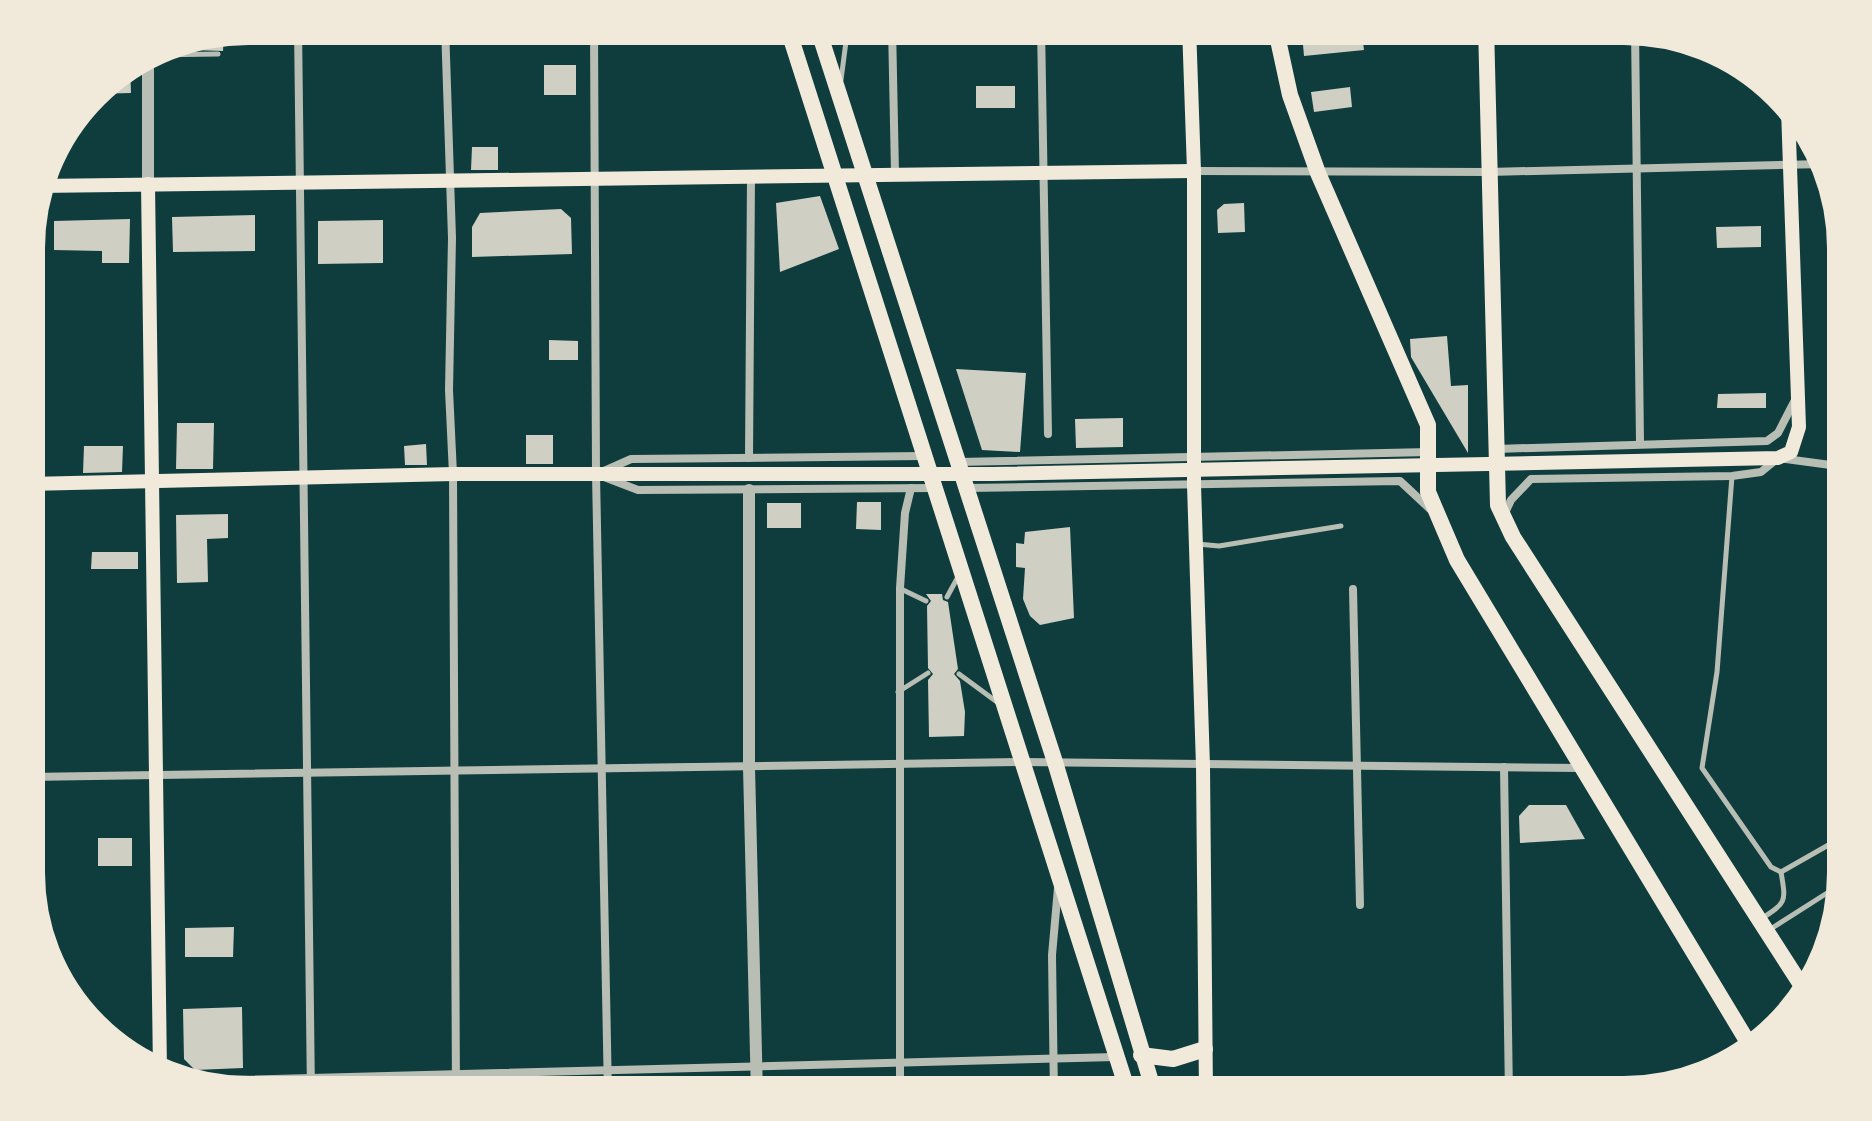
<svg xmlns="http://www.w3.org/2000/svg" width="1872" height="1121" viewBox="0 0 1872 1121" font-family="'Public Sans',sans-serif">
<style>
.building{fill:#cfcfc3}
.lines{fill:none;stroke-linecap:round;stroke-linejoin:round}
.service{stroke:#b8beb3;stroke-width:5}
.minor{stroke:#b8beb3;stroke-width:8}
.tertiary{stroke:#b8beb3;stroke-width:12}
.secondary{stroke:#f1e9da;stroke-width:14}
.primary{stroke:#f1e9da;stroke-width:16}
.rim{fill:none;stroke:#f1e9da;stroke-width:10}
</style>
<rect width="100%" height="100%" fill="#0f3d3e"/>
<g class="building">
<polygon points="468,26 503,26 503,44 467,43"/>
<polygon points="1361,26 1364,50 1304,56 1302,33"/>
<polygon points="224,31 223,51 162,49 164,43"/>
<polygon points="130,64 131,93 92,94 101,81"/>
<rect x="544" y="65" width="32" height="30"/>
<rect x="976" y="86" width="39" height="22"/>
<polygon points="1350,87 1352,107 1314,112 1311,92"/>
<polygon points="472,147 498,147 498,170 471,170"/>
<polygon points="820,196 839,249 780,272 776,203"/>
<polygon points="1244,203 1245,232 1218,233 1217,210 1224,204"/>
<polygon points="561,209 571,218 572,254 472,257 472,227 480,213"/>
<polygon points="255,215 255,251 173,252 172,217"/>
<polygon points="130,219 129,263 102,263 102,251 54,250 54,221"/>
<polygon points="383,220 383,263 318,264 318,221"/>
<polygon points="1761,226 1761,247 1717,248 1716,227"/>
<polygon points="1447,336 1451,386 1468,385 1468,453 1411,357 1410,339"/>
<polygon points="549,340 578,341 578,360 549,360"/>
<polygon points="956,369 1026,373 1020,452 982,450"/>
<polygon points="1766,393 1766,408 1717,408 1718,394"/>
<polygon points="1123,418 1123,447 1076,448 1075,419"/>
<polygon points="177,423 214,423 213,469 176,469"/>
<rect x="526" y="435" width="27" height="29"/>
<polygon points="426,444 427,465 405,465 404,446"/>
<polygon points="84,446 123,446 122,472 83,473"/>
<polygon points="857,502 881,502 881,530 856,529"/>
<rect x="767" y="503" width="34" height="25"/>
<polygon points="228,514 228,538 207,539 208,582 177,583 176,515"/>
<polygon points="1070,527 1074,618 1040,625 1030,616 1023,599 1025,568 1016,567 1016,543 1024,544 1025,532"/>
<polygon points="92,552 138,552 138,569 91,569"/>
<polygon points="926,594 942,594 943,600 948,602 958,669 954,674 960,681 965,712 964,736 929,737 928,680 933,674 928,668 927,606 931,601"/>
<polygon points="1529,805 1566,805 1585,839 1520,843 1519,816"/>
<rect x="98" y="838" width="34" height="28"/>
<polygon points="234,927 233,957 185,957 185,928"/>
<polygon points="242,1007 243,1068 195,1070 184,1059 183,1009"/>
</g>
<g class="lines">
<g class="service">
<polyline points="149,55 218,54"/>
<polyline points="841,80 848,26"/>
<polyline points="1732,476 1717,672 1702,768 1771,867 1781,872 1846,835"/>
<polyline points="1197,544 1219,546 1341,526"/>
<polyline points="901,589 926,601"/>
<polyline points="947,597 959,575"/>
<polyline points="959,674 997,702"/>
<polyline points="898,692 928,673"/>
<path d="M1761,919C1787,902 1786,902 1781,872"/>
<polyline points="1769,930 1846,881"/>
<polyline points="1831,935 1828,926 1837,914"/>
</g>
<g class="minor">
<polyline points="298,26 311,1095"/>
<polyline points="445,26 452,238 449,390 453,474 456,1095"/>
<polyline points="594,26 596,474 608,1095"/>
<polyline points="892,26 895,173"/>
<polyline points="1041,26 1048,434"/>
<polyline points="1635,29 1640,443"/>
<polyline points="1194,171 1489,172 1824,164"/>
<polyline points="1496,449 1767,441 1778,433 1795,400"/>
<polyline points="749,458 751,177"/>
<polyline points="958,462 1430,452"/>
<polyline points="604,471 631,459 923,456"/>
<polyline points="604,477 638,490 935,488"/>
<polyline points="967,488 1400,481 1430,509"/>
<polyline points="1504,515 1511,500 1531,479 1732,476 1761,472 1778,458 1838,466"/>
<polyline points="1353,589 1360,905"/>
<polyline points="1504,767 1509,1095"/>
<polyline points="28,777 1022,762 1581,768"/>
<polyline points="196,1081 1116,1057"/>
<polyline points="900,1095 900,588 905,513 911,488"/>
<polyline points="1054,1095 1052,955 1058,888"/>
</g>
<g class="tertiary">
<polyline points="148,53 148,184"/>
<polyline points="749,490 749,767 757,1095"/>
</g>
<g class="secondary">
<polyline points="1189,26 1194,171 1194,485 1203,766 1206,1095"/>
<polyline points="148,184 160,1071"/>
<polyline points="38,186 1194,171"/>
<polyline points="28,484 453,474 992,474 1778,458 1791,452 1799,427 1788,109"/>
</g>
<g class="primary">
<polyline points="787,26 1129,1095"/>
<polyline points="817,26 1055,762 1155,1095"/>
<polyline points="1275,26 1290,95 1318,173 1428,425 1428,492 1457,560 1752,1049"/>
<polyline points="1486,26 1498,505 1513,537 1807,994"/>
<polyline points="1141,1055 1173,1059 1205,1049"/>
</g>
</g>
<path d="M0 0H1872V1121H0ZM248 40H1624A208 208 0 0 1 1832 248V873A208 208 0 0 1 1624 1081H248A208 208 0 0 1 40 873V248A208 208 0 0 1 248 40Z" fill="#f1e9da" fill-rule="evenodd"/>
<path class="rim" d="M248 40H1624A208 208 0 0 1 1832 248V873A208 208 0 0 1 1624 1081H248A208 208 0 0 1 40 873V248A208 208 0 0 1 248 40Z"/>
</svg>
